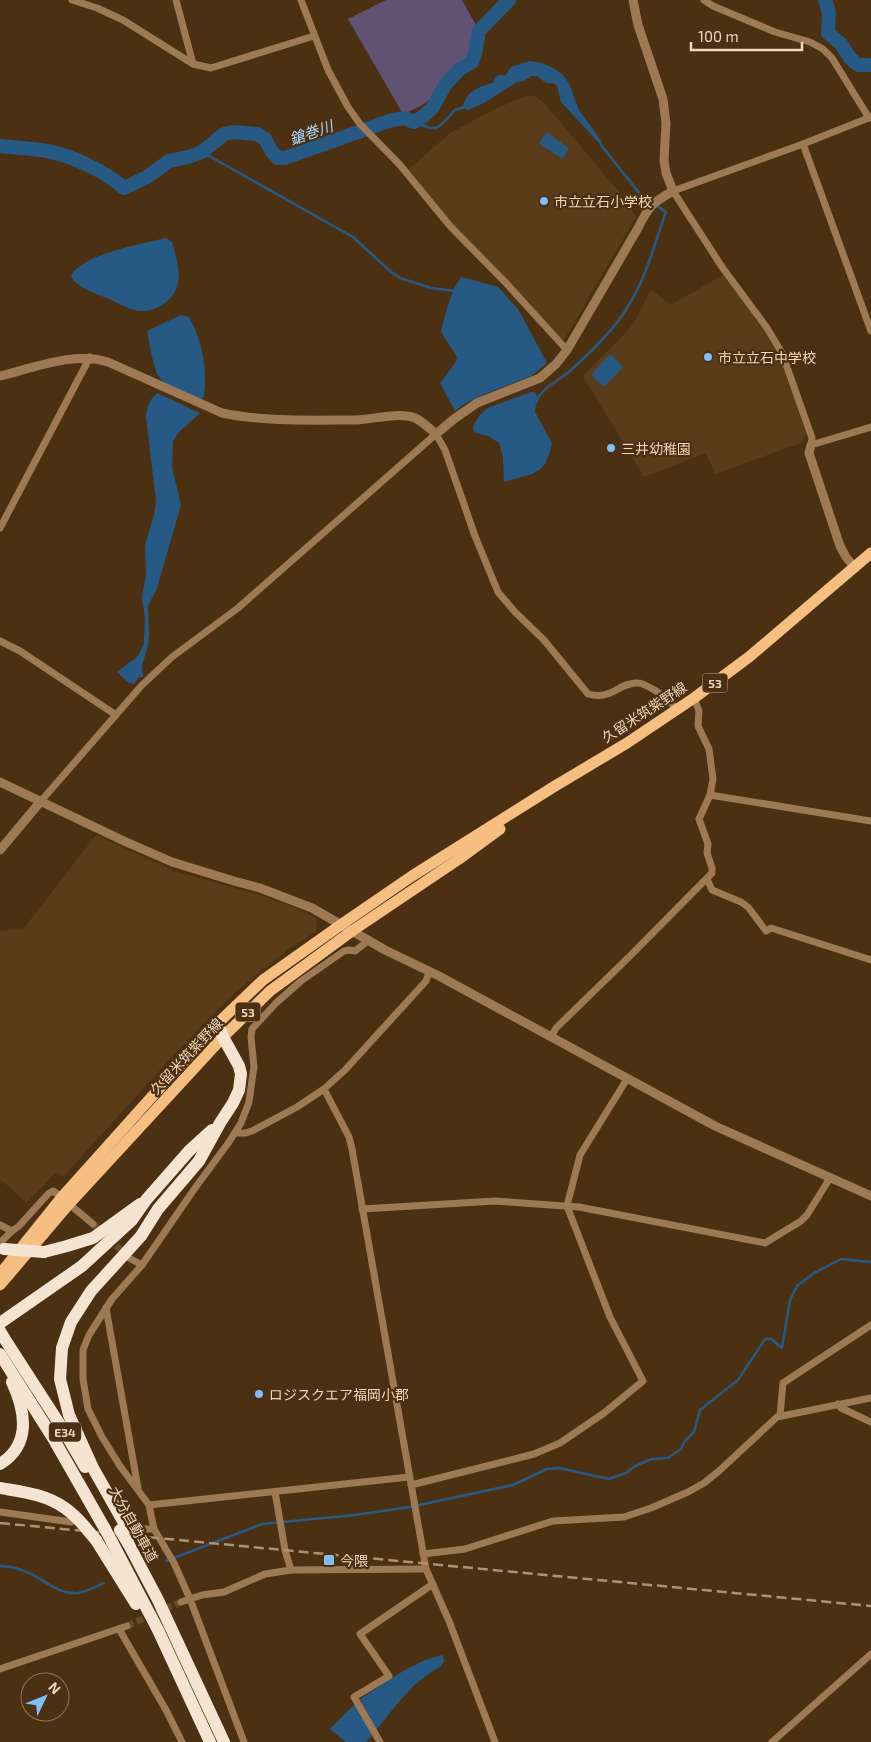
<svg xmlns="http://www.w3.org/2000/svg" width="871" height="1742" viewBox="0 0 871 1742" font-family="'Exo 2','Noto Sans JP',sans-serif">
<style>
.built{fill:#5a3c1a}
.green{fill:#615172}
.water{fill:#265a85}
.lines{fill:none;stroke-linecap:round;stroke-linejoin:round}
.stream{stroke:#265a85;stroke-width:2.5}
.river{stroke:#265a85;stroke-width:14}
.minor-tunnel{stroke:#644a2b;stroke-width:7;stroke-dasharray:7 3.5;stroke-linecap:butt}
.minor{stroke:#9d7a55;stroke-width:7}
.tertiary{stroke:#9d7a55;stroke-width:9}
.primary{stroke:#f7be81;stroke-width:11}
.motorway{stroke:#f6e4d3;stroke-width:12}
.rail{stroke:#ad9274;stroke-width:2.5;stroke-dasharray:10 5;stroke-linecap:butt}
.motorway-bridge{stroke:#f6e4d3;stroke-width:12}
.poi-dot{fill:#7dbef9;stroke:#4b3112;stroke-width:2}
.labels{text-anchor:middle;dominant-baseline:central;stroke-width:4.5;stroke-linejoin:round;paint-order:stroke}
.shield{fill:#4b3112;stroke:#c0a488;stroke-width:1}
.shield-label{font-size:12px;font-weight:bold;fill:#f2d6ba}
.poi-label{font-size:14px;fill:#f2d6ba;stroke:#4b3112;text-anchor:start}
.street-label{font-size:14px;fill:#f2d6ba;stroke:#4b3112}
.water-label{font-size:15px;font-style:italic;fill:#abd6ff;stroke:#4b3112}
</style>
<rect width="100%" height="100%" fill="#4b3112"/>
<g class="built">
<polygon points="527,96 535,96 544,103 626,200 636,217 564,340 558,336 444,215 409,169 450,133 497,108"/>
<polygon points="724,274 776,347 806,434 801,443 715,474 706,453 644,477 583,376 629,329 636,319 651,289 671,305"/>
<polygon points="96,835 174,871 256,894 292,906 316,918 317,931 288,949 232,995 179,1049 63,1177 56,1172 27,1203 0,1179 0,931 24,928"/>
</g>
<polygon class="green" points="386,0 462,0 477,27 471,53 467,61 452,72 432,98 419,107 403,114 348,19"/>
<g class="water">
<path d="M530,61C545,63 562,69 569,84C573,92 575,102 579,110C586,121 595,131 602,142L601,145L561,102L557,86L553,83H546L537,76H531L524,81L517,82L484,103L468,110L463,108C465,90 481,87 494,82L495,77L500,75L505,76L511,67Z"/>
<polygon points="547,132 569,149 562,159 539,143"/>
<path d="M166,238L172,242C179,266 186,289 162,305C156,308 150,311 144,311C132,312 118,303 107,298C94,293 80,289 71,277C78,255 145,243 166,238Z"/>
<path d="M462,277L498,287L518,309L547,363L531,376L485,394L466,403L455,411L440,383L455,363L457,357L441,332C444,319 452,285 462,277Z"/>
<path d="M181,315L189,317C202,340 208,370 204,396L201,400C190,395 166,387 159,377C153,368 150,344 147,331Z"/>
<polygon points="610,354 623,367 604,387 591,375"/>
<path d="M531,392H535L537,396L535,412L552,443L550,452L545,464L539,470L532,474L504,482L503,457L499,443L488,436L476,433L473,430C473,422 481,413 488,408Z"/>
<path d="M157,393L200,413L178,433L173,441L172,467L181,505L157,588L148,606L149,633L148,645L142,666L143,677H139L134,684L129,683L117,672L138,656L144,643L145,619L142,597L146,574L145,545L154,515L156,501L146,417C146,408 150,399 157,393Z"/>
<path d="M443,1655L444,1663H442V1666C413,1680 397,1705 376,1730L360,1699C386,1683 412,1661 443,1655Z"/>
<polygon points="355,1704 372,1735 366,1742 346,1742 330,1729"/>
</g>
<g class="lines">
<g class="stream">
<polyline points="414,122 430,128 436,128 442,124 455,110 464,107"/>
<polyline points="202,152 353,237 390,271 400,278 431,288 455,291"/>
<path d="M536,403C541,387 559,381 571,370C590,353 614,329 627,308C646,279 654,245 666,212L640,194L601,145"/>
<polyline points="166,1561 262,1524 355,1515 410,1507 513,1485 547,1469 559,1468 609,1479 626,1473 635,1466 652,1459 668,1458 681,1449 685,1441 694,1432 700,1410 738,1380 765,1339 771,1339 782,1348 790,1300 797,1286 814,1273 841,1259 871,1262"/>
<path d="M0,1566C10,1566 21,1569 31,1574C46,1581 59,1595 78,1593C87,1592 96,1586 104,1583"/>
</g>
<g class="river">
<polyline points="825,0 829,12 828,33 841,44 850,58 858,65 871,65"/>
<path d="M0,146C16,148 31,148 47,151C71,155 106,172 124,188L147,177L169,161L188,157L202,152L224,134L234,132L257,134L265,139L272,152L278,158H285L392,120L405,118L414,122L424,116L433,107L445,85L460,69L472,62L475,54L479,31L509,0"/>
</g>
<g class="minor-tunnel">
<polyline points="93,1224 127,1256"/>
<polyline points="127,1626 181,1602"/>
</g>
<g class="minor">
<polyline points="72,0 97,8 123,20 193,64 211,68 314,36"/>
<polyline points="176,0 193,64"/>
<polyline points="301,0 328,70 348,107 360,124 400,165 450,226 505,282 567,350"/>
<polyline points="704,0 713,6 775,32 810,42 823,49 832,58 869,118"/>
<polyline points="871,117 803,144 673,191 722,267 767,328 782,353 812,438 811,445 871,427"/>
<polyline points="803,144 871,331"/>
<polyline points="0,528 90,357"/>
<polyline points="0,641 20,651 116,715"/>
<polyline points="710,795 871,821"/>
<path d="M41,801L142,685L172,657L238,608L436,434L445,450L475,536L498,592L515,612L544,640L588,694C612,701 619,682 638,683C644,683 650,688 656,691C664,696 671,702 677,710"/>
<polyline points="707,879 712,890 741,902 748,907 766,931 771,928 871,960"/>
<polyline points="551,1037 556,1028 631,955 712,873 712,868 707,853 708,844 699,819 710,795 713,779 709,749 698,726 699,711 694,698"/>
<polyline points="324,1089 349,1137 352,1149 426,1569 449,1621 495,1742"/>
<polyline points="235,1133 246,1133 252,1131 297,1107 324,1089 345,1070 426,981 429,972"/>
<polyline points="69,1204 93,1224"/>
<polyline points="362,1209 495,1201 579,1207 765,1243 801,1221 807,1215 830,1178"/>
<polyline points="0,1225 12,1231"/>
<polyline points="2,1241 12,1231 19,1226 48,1194 53,1191 62,1197"/>
<polyline points="129,1258 142,1265"/>
<polyline points="106,1308 138,1488"/>
<polyline points="838,1404 841,1408 871,1422"/>
<polyline points="780,1415 783,1383 871,1325"/>
<polyline points="411,1485 534,1454 560,1443 604,1413 643,1381 610,1317 567,1206 580,1155 627,1079"/>
<polyline points="275,1492 285,1550 291,1570"/>
<polyline points="149,1505 409,1477"/>
<polyline points="0,1512 71,1522"/>
<polyline points="136,1529 154,1529"/>
<polyline points="423,1554 465,1549 553,1521 624,1517 651,1508 688,1492 704,1483 719,1471 777,1417 871,1398"/>
<polyline points="181,1602 202,1595 224,1592 265,1574 291,1570 426,1569"/>
<polyline points="119,1629 166,1710 182,1742"/>
<polyline points="0,1669 127,1626"/>
<polyline points="244,1742 190,1599 174,1563 154,1529 149,1505 120,1466 102,1437 88,1409 83,1379 83,1350 89,1335 112,1299 142,1265 195,1188 229,1142 241,1123 249,1102 252,1080 254,1067 251,1037 252,1029 276,1003 301,981 344,951 349,950 355,951 369,940"/>
<polyline points="380,1742 354,1697 389,1676 360,1634 433,1584"/>
<polyline points="772,1742 871,1654"/>
</g>
<g class="tertiary">
<path d="M0,376C33,368 75,351 108,362L222,413C265,422 313,420 357,420C373,419 400,412 415,418C422,421 430,429 436,434L454,419L477,403L540,378L556,364L567,350L638,228C649,206 652,203 673,191L666,173L664,161L666,123L663,99L638,25L633,0"/>
<polyline points="811,445 809,453 840,546 846,557 855,568"/>
<polyline points="0,782 124,841 172,862 234,881 260,888 312,908 385,950 439,976 715,1126 871,1196"/>
<polyline points="0,850 41,801"/>
</g>
<g class="primary">
<polyline points="0,1274 62,1197 218,1023 263,980 342,924 412,876 555,786 627,743 694,698 749,657 871,553"/>
<polyline points="0,1285 69,1204 223,1037 270,991 352,931 459,859 500,829"/>
</g>
<g class="motorway">
<polyline points="44,1252 67,1246 93,1238 140,1204"/>
<polyline points="0,1323 82,1266 132,1220 146,1200 189,1151 212,1130"/>
<polyline points="4,1338 64,1431 85,1467"/>
<polyline points="0,1354 53,1438 105,1529"/>
<path d="M0,1464C31,1445 26,1412 12,1382"/>
<path d="M0,1488C23,1492 45,1494 65,1508C72,1513 79,1520 85,1527"/>
<polyline points="128,1530 93,1468 69,1415 60,1379 62,1348 71,1322 91,1291 141,1236 158,1209 199,1161 220,1123 233,1103 239,1090 241,1074 239,1066 223,1037 218,1023"/>
<polyline points="96,1540 136,1604"/>
<polyline points="112,1542 158,1630 210,1742"/>
<polyline points="128,1543 158,1600 224,1742"/>
</g>
<polyline class="rail" points="0,1523 871,1606"/>
<g class="motorway-bridge">
<polyline points="4,1249 44,1252"/>
<polyline points="0,1331 4,1338"/>
<polyline points="85,1527 96,1540"/>
<polyline points="105,1529 112,1542"/>
<polyline points="120,1530 128,1543"/>
</g>
</g>
<g class="poi-dot">
<circle cx="544" cy="201" r="5"/>
<circle cx="708" cy="357" r="5"/>
<circle cx="611" cy="448" r="5"/>
<circle cx="259" cy="1394" r="5"/>
<rect x="323" y="1554" width="12" height="12" rx="2.5"/>
</g>
<g class="labels">
<g class="shield">
<rect x="702.5" y="673.5" width="25" height="19" rx="4"/>
<rect x="235.5" y="1002.5" width="25" height="19" rx="4"/>
<rect x="49" y="1422.5" width="32" height="19" rx="4"/>
</g>
<g class="shield-label">
<text x="715" y="683">53</text>
<text x="248" y="1012">53</text>
<text x="65" y="1432">E34</text>
</g>
<g class="poi-label">
<text x="554" y="201">市立立石小学校</text>
<text x="718" y="357">市立立石中学校</text>
<text x="621" y="448">三井幼稚園</text>
<text x="269" y="1394">ロジスクエア福岡小郡</text>
<text x="340" y="1560">今隈</text>
</g>
<g class="street-label">
<text transform="translate(644 712) rotate(-33)">久留米筑紫野線</text>
<text transform="translate(186 1056) rotate(-47)">久留米筑紫野線</text>
<text transform="translate(134 1524) rotate(61)">大分自動車道</text>
</g>
<g class="water-label">
<text transform="translate(311 132) rotate(-19)">鎗巻川</text>
</g>
</g>
<g transform="translate(45 1697) rotate(47)"><circle r="24" fill="#4b3112" stroke="#8e7355"/>
<path d="M0-4L9 19L0 12L-9 19Z" fill="#7dbef9"/>
<text y="-8" font-size="14" font-weight="bold" text-anchor="middle" fill="#f2d6ba">N</text>
</g>
<path d="M691 42v8h111v-8" fill="none" stroke="#f2d6ba" stroke-width="2.5"/>
<text x="698" y="42" font-size="15" fill="#f2d6ba" stroke="#4b3112" stroke-width="4" paint-order="stroke">100 m</text>
</svg>
